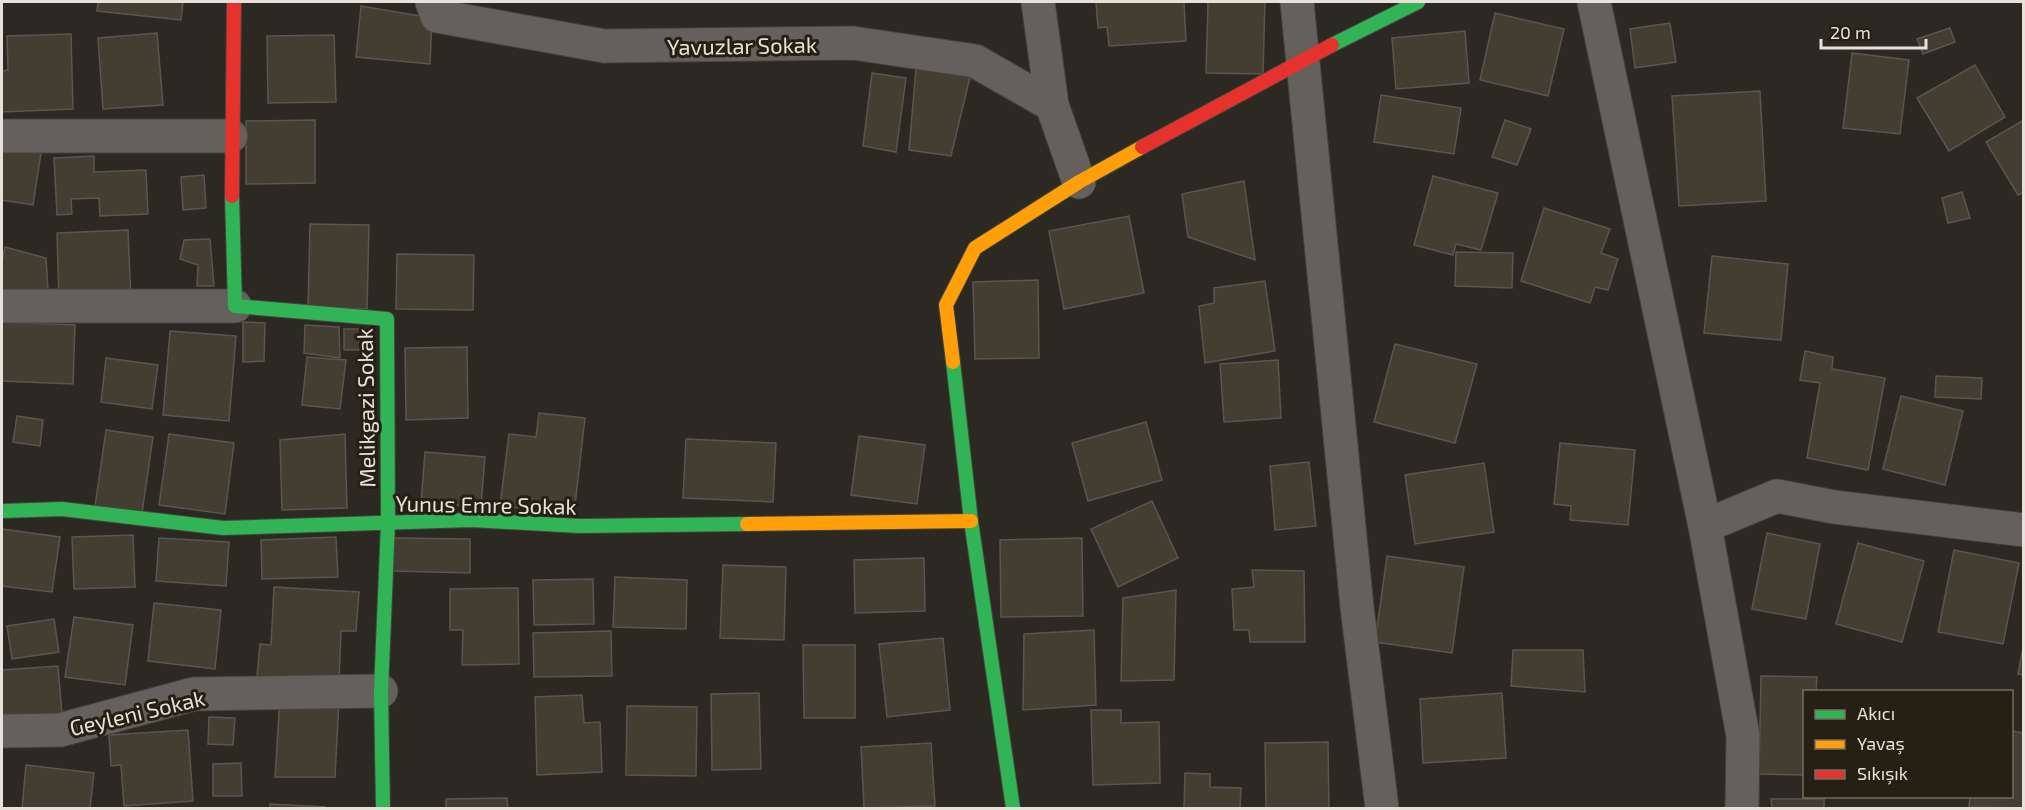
<svg xmlns="http://www.w3.org/2000/svg" width="2025" height="810" viewBox="0 0 2025 810" font-family="'Exo 2',sans-serif">
<style>
.building{fill:#443e32;stroke:#595651;stroke-width:1.5}
.lines{fill:none;stroke-linecap:round;stroke-linejoin:round}
.street-casing{stroke:#46433d;stroke-width:35}
.fast-casing{stroke:#46433d;stroke-width:16}
.slow-casing{stroke:#46433d;stroke-width:16}
.jam-casing{stroke:#46433d;stroke-width:16}
.street{stroke:#64615d;stroke-width:33}
.fast{stroke:#30b455;stroke-width:14}
.slow{stroke:#ff9f0a;stroke-width:14}
.jam{stroke:#e5322d;stroke-width:14}
.labels{text-anchor:middle;dominant-baseline:central;stroke-width:6;stroke-linejoin:round;paint-order:stroke}
.street-label{font-size:22px;fill:#e6e2da;stroke:#261f14}
</style>
<rect width="100%" height="100%" fill="#2c2822"/>
<g class="building">
<polygon points="98,2 183,2 181,20 97,11"/>
<polygon points="1096,2 1184,2 1186,41 1109,46 1107,27 1098,28"/>
<polygon points="1208,2 1265,2 1263,74 1206,73"/>
<polygon points="361,6 432,18 430,64 356,57"/>
<polygon points="1495,13 1564,29 1548,96 1480,80"/>
<polygon points="1670,23 1676,62 1635,68 1630,29"/>
<polygon points="1950,28 1955,42 1923,54 1917,39"/>
<polygon points="1465,31 1469,83 1396,89 1392,38"/>
<polygon points="157,33 163,105 103,109 98,38"/>
<polygon points="71,34 73,109 2,112 2,71 8,70 7,36"/>
<polygon points="334,35 336,102 268,103 267,36"/>
<polygon points="1852,53 1909,60 1900,134 1843,128"/>
<polygon points="1975,65 2005,117 1949,151 1917,98"/>
<polygon points="916,68 971,73 951,156 909,150"/>
<polygon points="872,73 906,78 896,152 863,146"/>
<polygon points="1760,91 1766,201 1679,206 1672,96"/>
<polygon points="1381,95 1461,108 1454,154 1374,142"/>
<polygon points="315,120 315,183 246,184 246,121"/>
<polygon points="1505,120 1531,129 1517,165 1492,157"/>
<polygon points="2024,120 2024,192 2018,195 1986,142"/>
<polygon points="2,148 41,153 33,205 2,200"/>
<polygon points="94,156 94,172 146,170 148,214 100,216 99,198 71,199 72,214 57,215 54,158"/>
<polygon points="204,175 206,208 183,210 181,177"/>
<polygon points="1433,176 1498,193 1481,250 1456,244 1453,255 1414,245"/>
<polygon points="1244,181 1255,260 1188,237 1182,194"/>
<polygon points="1962,192 1970,218 1948,223 1942,198"/>
<polygon points="1544,208 1610,229 1601,253 1618,259 1608,290 1595,287 1590,303 1521,281"/>
<polygon points="1129,216 1144,293 1064,309 1049,231"/>
<polygon points="310,224 369,225 367,309 308,307"/>
<polygon points="128,230 131,301 59,304 57,233"/>
<polygon points="210,239 214,286 197,286 198,265 180,259 184,240"/>
<polygon points="5,247 46,258 49,306 2,297 2,262"/>
<polygon points="1456,252 1513,253 1512,288 1455,286"/>
<polygon points="397,254 474,255 473,310 396,309"/>
<polygon points="1712,256 1788,264 1781,340 1704,333"/>
<polygon points="1038,280 1039,358 975,359 973,282"/>
<polygon points="1265,281 1275,351 1205,363 1199,306 1214,303 1214,288"/>
<polygon points="2,322 75,325 73,384 2,381"/>
<polygon points="243,322 265,323 264,361 243,362"/>
<polygon points="305,325 339,327 340,358 304,353"/>
<polygon points="344,329 365,329 366,350 344,350"/>
<polygon points="170,331 236,336 229,421 163,415"/>
<polygon points="1395,344 1477,364 1455,443 1374,422"/>
<polygon points="467,347 468,418 406,420 405,348"/>
<polygon points="1805,351 1833,357 1832,369 1885,378 1868,470 1807,458 1820,383 1800,380"/>
<polygon points="307,357 346,360 340,409 302,405"/>
<polygon points="106,358 158,365 152,409 101,402"/>
<polygon points="1278,360 1281,418 1224,422 1220,364"/>
<polygon points="1936,376 1982,378 1981,399 1935,397"/>
<polygon points="1901,396 1963,411 1945,485 1883,469"/>
<polygon points="539,413 585,418 574,514 500,506 509,434 536,437"/>
<polygon points="17,416 43,420 40,446 13,442"/>
<polygon points="1146,422 1162,480 1088,501 1072,443"/>
<polygon points="106,430 153,437 142,513 95,506"/>
<polygon points="169,434 234,443 225,514 159,505"/>
<polygon points="345,434 347,508 282,510 280,440"/>
<polygon points="859,436 925,445 917,504 851,495"/>
<polygon points="686,439 776,443 773,502 683,498"/>
<polygon points="1560,443 1635,450 1628,525 1570,520 1571,506 1554,504"/>
<polygon points="425,452 485,457 481,507 421,502"/>
<polygon points="1309,462 1316,526 1275,530 1270,466"/>
<polygon points="1484,463 1494,532 1415,544 1405,475"/>
<polygon points="1152,501 1178,558 1118,587 1091,529"/>
<polygon points="2,529 60,537 52,592 2,586"/>
<polygon points="1767,533 1820,544 1806,619 1752,609"/>
<polygon points="133,535 135,587 74,589 72,537"/>
<polygon points="336,537 338,577 262,579 261,540"/>
<polygon points="159,538 229,542 226,586 156,581"/>
<polygon points="393,538 470,539 470,573 393,571"/>
<polygon points="1082,538 1083,616 1001,617 1000,540"/>
<polygon points="1858,543 1924,561 1902,642 1836,624"/>
<polygon points="1954,550 2019,563 2003,644 1938,632"/>
<polygon points="1387,556 1464,567 1452,653 1375,642"/>
<polygon points="924,558 925,611 855,613 854,560"/>
<polygon points="723,565 786,567 784,640 720,638"/>
<polygon points="1252,570 1304,571 1305,642 1250,642 1249,630 1234,630 1232,589 1254,587"/>
<polygon points="615,577 687,580 686,629 613,627"/>
<polygon points="593,579 594,624 534,625 533,580"/>
<polygon points="274,587 359,592 356,631 341,631 339,682 257,677 260,644 271,645"/>
<polygon points="518,588 519,664 462,665 463,630 450,630 450,589"/>
<polygon points="1176,590 1174,680 1121,681 1123,598"/>
<polygon points="154,603 221,610 215,669 148,661"/>
<polygon points="74,617 133,625 125,685 65,677"/>
<polygon points="54,619 59,652 12,659 7,626"/>
<polygon points="1094,630 1096,705 1023,710 1024,634"/>
<polygon points="611,631 612,676 534,677 533,633"/>
<polygon points="943,638 950,710 887,717 879,644"/>
<polygon points="2024,643 2024,675 2018,674"/>
<polygon points="803,645 855,645 855,718 804,718"/>
<polygon points="1513,650 1583,650 1585,692 1511,686"/>
<polygon points="58,666 62,714 2,720 2,670"/>
<polygon points="1761,676 1817,677 1816,692 1804,692 1804,775 1759,774"/>
<polygon points="759,693 761,769 712,770 711,694"/>
<polygon points="1502,693 1506,758 1423,763 1420,699"/>
<polygon points="582,695 584,723 600,722 602,772 537,775 535,697"/>
<polygon points="280,698 339,701 335,777 275,777"/>
<polygon points="627,706 697,707 696,776 626,775"/>
<polygon points="1091,710 1121,710 1121,723 1159,722 1160,783 1093,785"/>
<polygon points="209,717 235,718 233,745 208,744"/>
<polygon points="188,730 193,801 124,806 121,765 111,766 109,735"/>
<polygon points="2012,731 2024,733 2024,808 1969,807 1970,796 2012,796"/>
<polygon points="1328,742 1329,808 1266,808 1265,743"/>
<polygon points="931,743 935,806 864,808 861,747"/>
<polygon points="241,763 242,796 213,796 213,764"/>
<polygon points="26,765 94,773 90,808 22,808"/>
<polygon points="1185,773 1210,774 1210,787 1241,788 1240,808 1184,808"/>
<polygon points="507,798 508,808 446,808 446,799"/>
<polygon points="1771,799 1824,799 1824,808 1772,808"/>
<polygon points="270,804 325,807 324,808 270,808"/>
</g>
<g class="lines">
<g class="street-casing">
<g id="street">
<polyline points="432,2 437,16 604,46 853,43 975,61 1052,105"/>
<polyline points="1038,2 1052,105 1079,182"/>
<polyline points="1297,2 1357,607 1382,808"/>
<polyline points="1594,2 1705,526 1743,736 1742,808"/>
<polyline points="2,136 231,136"/>
<polyline points="2,306 235,306"/>
<polyline points="1705,526 1777,496 1834,507 2024,530"/>
<polyline points="2,731 60,730 194,694 381,691"/>
</g>
</g>
<g class="fast-casing">
<g id="fast">
<polyline points="1332,45 1418,2"/>
<polyline points="232,196 235,306 387,319 388,523 381,691 383,808"/>
<polyline points="953,362 971,521 1013,808"/>
<polyline points="2,511 62,509 223,528 471,520 580,526 747,524"/>
</g>
</g>
<g class="slow-casing">
<g id="slow">
<polyline points="953,362 946,305 975,248 1079,182 1142,147"/>
<polyline points="747,524 971,521"/>
</g>
</g>
<g class="jam-casing">
<g id="jam">
<polyline points="1142,147 1332,45"/>
<polyline points="232,196 234,2"/>
</g>
</g>
<use href="#street" class="street"/>
<use href="#fast" class="fast"/>
<use href="#slow" class="slow"/>
<use href="#jam" class="jam"/>
</g>
<g class="labels">
<g class="street-label">
<text transform="translate(742 45) rotate(-1)">Yavuzlar Sokak</text>
<text transform="translate(365 408) rotate(-91)">Melikgazi Sokak</text>
<text transform="translate(486 504) rotate(1)">Yunus Emre Sokak</text>
<text transform="translate(137 712) rotate(-13)">Geyleni Sokak</text>
</g>
</g>
<rect width="2025" height="810" fill="none" stroke="#e6e2da" stroke-width="6"/>
<rect x="1803" y="690" width="210" height="108" fill="#261f14" stroke="#736d63" stroke-width="1.5"/>
<rect x="1815" y="710" width="30" height="9" fill="#30b455" stroke="#736d63" stroke-width="1.5"/>
<text x="1857" y="720" font-size="18" fill="#e6e2da">Akıcı</text>
<rect x="1815" y="740" width="30" height="9" fill="#ff9f0a" stroke="#736d63" stroke-width="1.5"/>
<text x="1857" y="750" font-size="18" fill="#e6e2da">Yavaş</text>
<rect x="1815" y="770" width="30" height="9" fill="#e5322d" stroke="#736d63" stroke-width="1.5"/>
<text x="1857" y="780" font-size="18" fill="#e6e2da">Sıkışık</text>
<path d="M1821 39v9h105v-9" fill="none" stroke="#e6e2da" stroke-width="3"/>
<text x="1830" y="39" font-size="18" fill="#e6e2da" stroke="#261f14" stroke-width="4.5" paint-order="stroke">20 m</text>
</svg>
